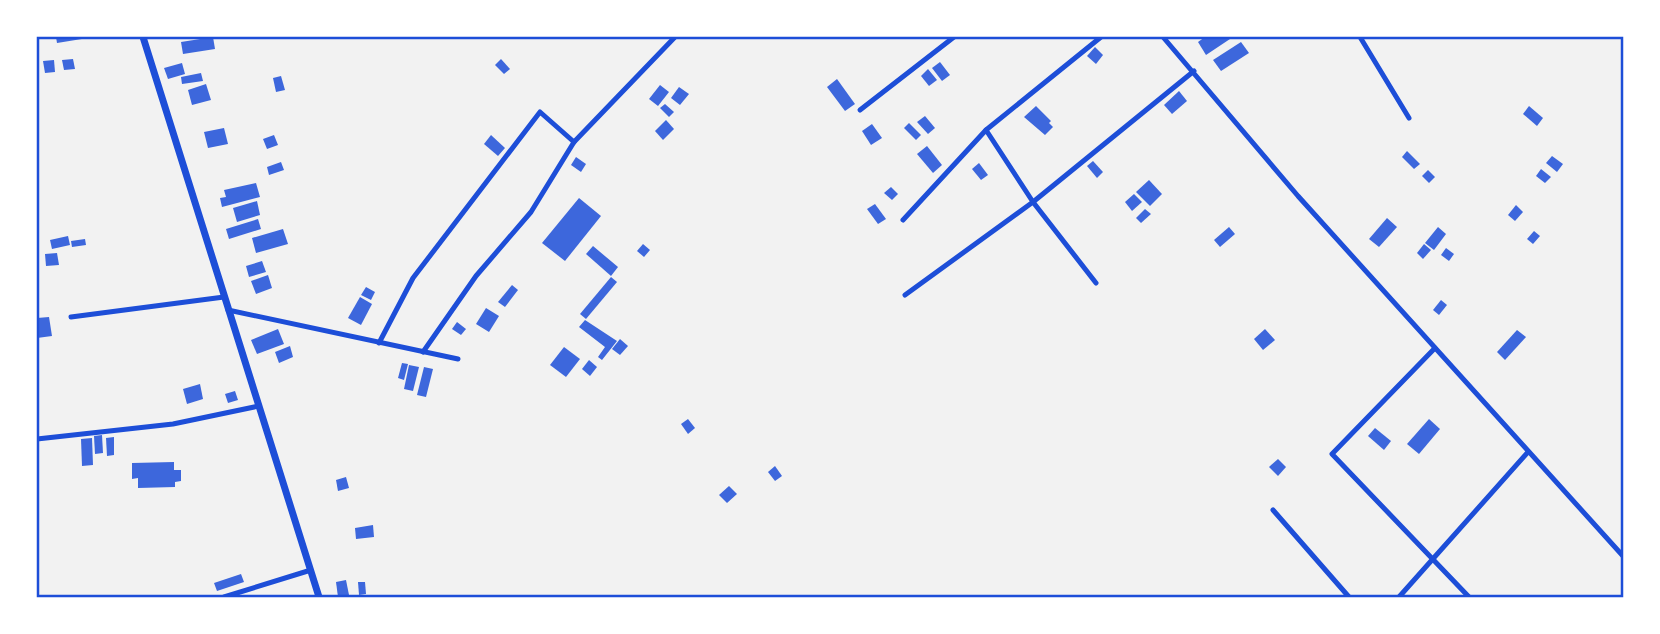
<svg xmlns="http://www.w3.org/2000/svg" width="1660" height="634" viewBox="0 0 1660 634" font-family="Roboto,sans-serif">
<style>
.building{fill:#3d67dc}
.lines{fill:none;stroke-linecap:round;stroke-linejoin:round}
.minor{stroke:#1d4ed8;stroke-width:5}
.tertiary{stroke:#1d4ed8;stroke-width:7}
.neatline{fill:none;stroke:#1d4ed8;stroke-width:2.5}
</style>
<rect width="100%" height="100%" fill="#f2f2f2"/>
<g class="building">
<polygon points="56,37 87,37 88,38 57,43"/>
<polygon points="213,37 215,49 183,54 181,42"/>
<polygon points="1205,37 1233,37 1206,55 1198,42"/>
<polygon points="1241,42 1249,53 1221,71 1213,60"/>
<polygon points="1095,47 1103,55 1096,64 1087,56"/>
<polygon points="73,59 75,69 64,70 62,60"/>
<polygon points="501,59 510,69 504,74 495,65"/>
<polygon points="54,60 55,72 45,73 43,61"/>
<polygon points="940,62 950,75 942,81 932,68"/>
<polygon points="182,63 185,74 168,79 164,68"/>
<polygon points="928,69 937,80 929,86 921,76"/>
<polygon points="201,73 203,81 182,84 181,77"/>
<polygon points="281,76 285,90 276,92 273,78"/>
<polygon points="837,79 855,104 845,111 827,87"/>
<polygon points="206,84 211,100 192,105 188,90"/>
<polygon points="660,85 669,92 658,106 649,99"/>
<polygon points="679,87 689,94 680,105 671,98"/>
<polygon points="1179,91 1187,101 1172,114 1164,105"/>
<polygon points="665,104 674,112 669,117 660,108"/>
<polygon points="1036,106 1051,121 1049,123 1053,127 1045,135 1024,117"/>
<polygon points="1529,106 1543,118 1537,126 1523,114"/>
<polygon points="925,116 935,128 928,134 917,122"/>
<polygon points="666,120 674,129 663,140 655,131"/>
<polygon points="909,123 921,135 916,140 904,128"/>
<polygon points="872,124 882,138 871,145 862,131"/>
<polygon points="224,128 228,144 208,148 204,132"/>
<polygon points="274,135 278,145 267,149 263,139"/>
<polygon points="491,135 505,148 498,156 484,144"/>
<polygon points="927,146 942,165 933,173 917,154"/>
<polygon points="1407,151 1420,164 1414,169 1402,157"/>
<polygon points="1552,156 1563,164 1557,172 1546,163"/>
<polygon points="576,157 586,164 581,172 571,165"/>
<polygon points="1093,161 1103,172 1097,178 1087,166"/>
<polygon points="281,162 284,170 269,175 267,167"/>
<polygon points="979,163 988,175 981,180 972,169"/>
<polygon points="1541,169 1551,177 1545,183 1536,176"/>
<polygon points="1428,170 1435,177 1429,183 1422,176"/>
<polygon points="1149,180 1162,194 1150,206 1136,192"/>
<polygon points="256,183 260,197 222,207 220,198 226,197 224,190"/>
<polygon points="891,187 898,194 892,200 884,193"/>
<polygon points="1134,194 1142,202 1132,211 1125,202"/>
<polygon points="579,198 601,216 565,261 542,243"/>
<polygon points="257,201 260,215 237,222 233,208"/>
<polygon points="875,204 886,219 878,224 867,209"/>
<polygon points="1516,205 1523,212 1515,221 1508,215"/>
<polygon points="1145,209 1151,214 1141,223 1136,218"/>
<polygon points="1387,218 1397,227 1379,247 1369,239"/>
<polygon points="258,219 261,229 229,239 226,229"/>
<polygon points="1229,227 1235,234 1220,247 1214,240"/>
<polygon points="1438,227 1446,234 1434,250 1425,243"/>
<polygon points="283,229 288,244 256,253 252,238"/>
<polygon points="1534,231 1540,236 1533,244 1527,239"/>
<polygon points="68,236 70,245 52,249 50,240"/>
<polygon points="85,239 86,245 72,247 71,241"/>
<polygon points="643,244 650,250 644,257 637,251"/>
<polygon points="1424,244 1431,250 1423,259 1417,253"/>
<polygon points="593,246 618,267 611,276 586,254"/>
<polygon points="1446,248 1454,254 1449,261 1441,255"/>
<polygon points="57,253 59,265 46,266 45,254"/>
<polygon points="262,261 266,272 249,277 246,266"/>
<polygon points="268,275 272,288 256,294 251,281"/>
<polygon points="611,277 617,282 586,319 580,314"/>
<polygon points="512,285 518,290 505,307 498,302"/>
<polygon points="366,287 375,292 371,300 361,295"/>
<polygon points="360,297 372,304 361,325 348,318"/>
<polygon points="1441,300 1447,305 1439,315 1433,310"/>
<polygon points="486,308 499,316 489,332 476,324"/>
<polygon points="49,317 52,336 37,338 37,318"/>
<polygon points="585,320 617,341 602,360 598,357 605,347 579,327"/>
<polygon points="457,322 466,329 461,335 452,329"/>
<polygon points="278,329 284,344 257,354 251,340"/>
<polygon points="1265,329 1275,340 1263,350 1254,339"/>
<polygon points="1517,330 1526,337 1505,360 1497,352"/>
<polygon points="620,339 628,346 620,355 612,349"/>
<polygon points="290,346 293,357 279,363 275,352"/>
<polygon points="564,347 580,359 566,377 550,365"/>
<polygon points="589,360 597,367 590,376 582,369"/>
<polygon points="402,363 408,364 404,380 398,378"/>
<polygon points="409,365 419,367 413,391 404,389"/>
<polygon points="424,367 433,369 426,397 417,395"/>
<polygon points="200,384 203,399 187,404 183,389"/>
<polygon points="235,391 238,400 228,403 225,394"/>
<polygon points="688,419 695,428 688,434 681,424"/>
<polygon points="1429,419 1440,429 1419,454 1407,444"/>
<polygon points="1375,428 1391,441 1384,450 1368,436"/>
<polygon points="102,435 103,453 95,454 94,436"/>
<polygon points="114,437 114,455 107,456 106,438"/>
<polygon points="92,438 93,465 82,466 81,439"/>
<polygon points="1278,459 1286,467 1278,476 1269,467"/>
<polygon points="174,462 174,470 181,470 181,481 175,482 175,487 138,488 138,478 132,479 132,463"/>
<polygon points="775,466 782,476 775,481 768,472"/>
<polygon points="346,477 349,488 338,491 336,480"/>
<polygon points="729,486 737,494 727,503 719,495"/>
<polygon points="373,525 374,537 356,539 355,528"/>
<polygon points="241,574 244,582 217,591 214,583"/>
<polygon points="346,580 349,595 338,597 336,582"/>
<polygon points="358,582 365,582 366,594 359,595"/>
</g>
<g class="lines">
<g class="minor">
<polyline points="1163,37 1298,196 1623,556"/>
<polyline points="1360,37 1409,118"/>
<polyline points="860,110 954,37"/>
<polyline points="986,130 1033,202 1096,283"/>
<polyline points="903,220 986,130 1101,37"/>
<polyline points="905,295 1033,202 1194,71"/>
<polyline points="228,310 458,359"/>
<polyline points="71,317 224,297"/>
<polyline points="379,343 413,278 540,112 574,142"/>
<polyline points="1435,348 1332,454 1469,597"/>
<polyline points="423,352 476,276 531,212 574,142 675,37"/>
<polyline points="37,439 173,424 259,406"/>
<polyline points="1273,510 1349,597"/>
<polyline points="224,597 311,570"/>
<polyline points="1399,597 1528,452"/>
</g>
<polyline class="tertiary" points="143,37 319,597"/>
</g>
<rect width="1660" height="634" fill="none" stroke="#ffffff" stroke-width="77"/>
<rect x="38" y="38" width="1584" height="558" class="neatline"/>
</svg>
